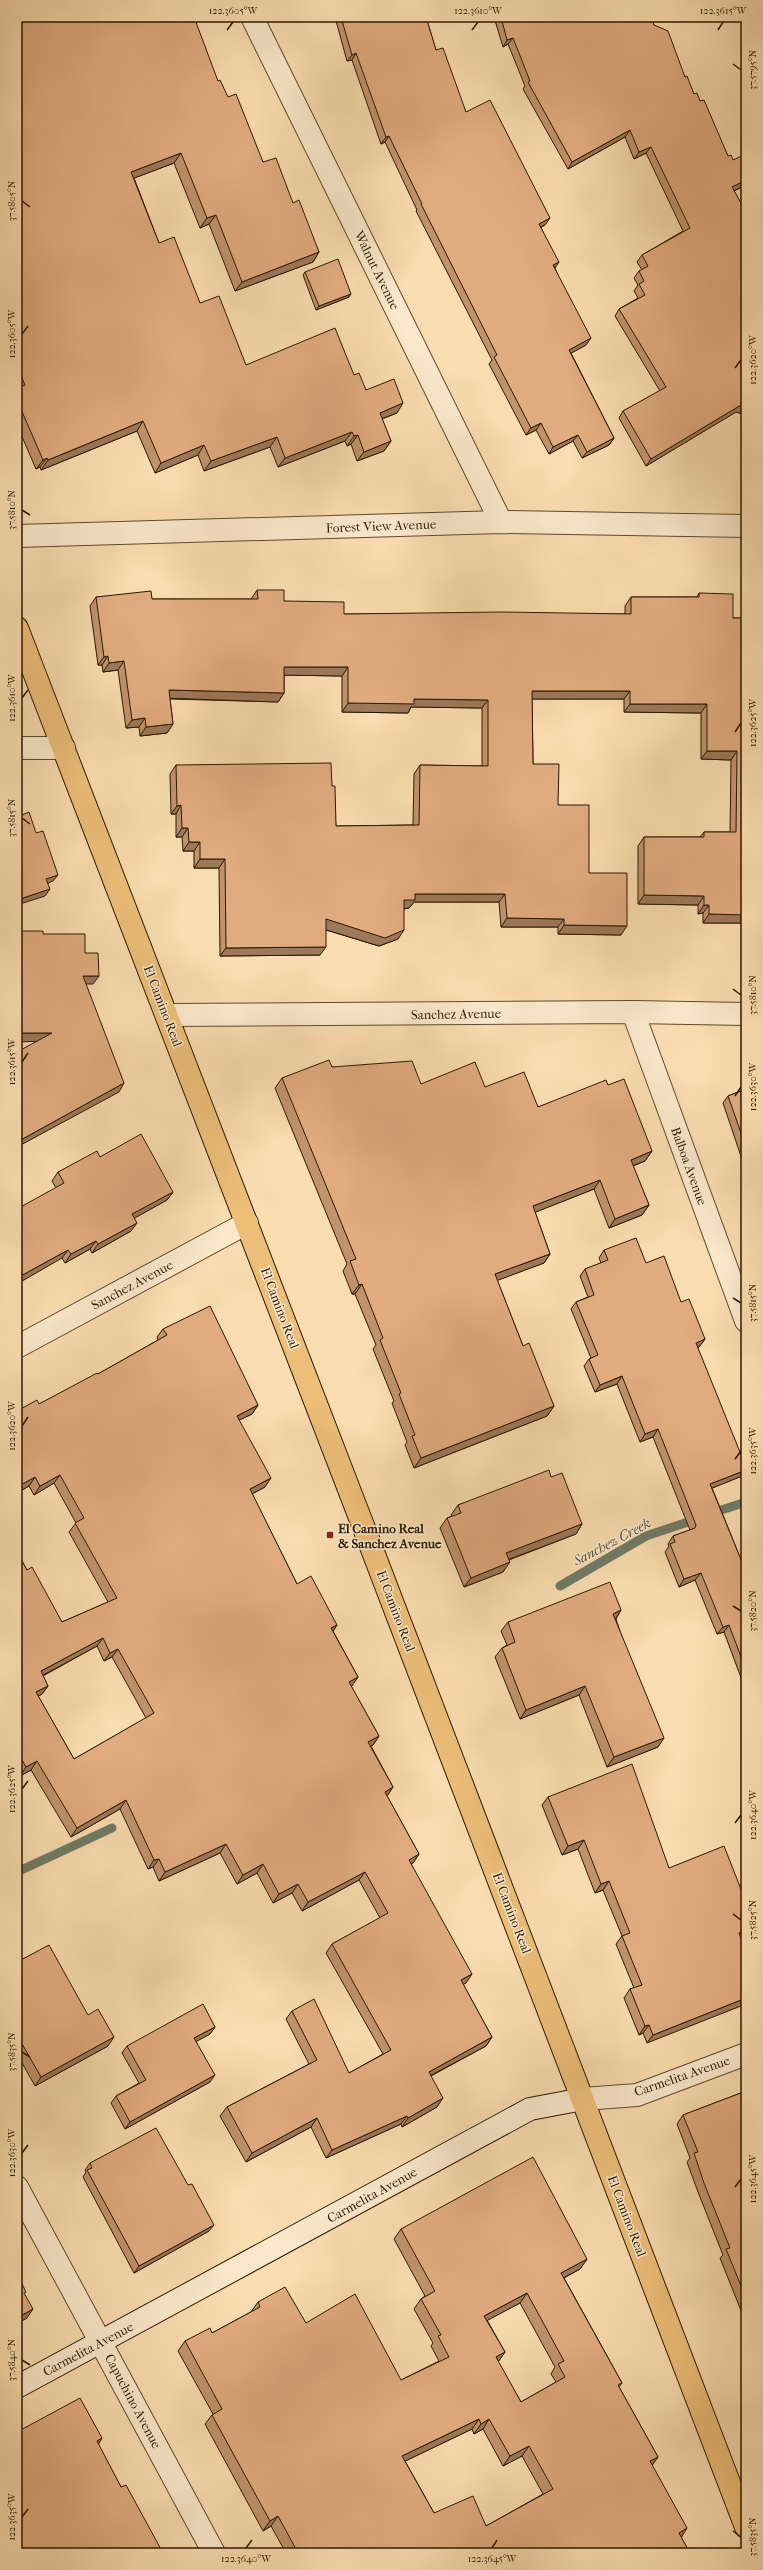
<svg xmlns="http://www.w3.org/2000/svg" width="763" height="2570" viewBox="0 0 763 2570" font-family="'IM FELL French Canon',serif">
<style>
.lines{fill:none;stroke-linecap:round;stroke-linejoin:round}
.stream{stroke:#6f7b67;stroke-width:9}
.street-casing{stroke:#5d4a2d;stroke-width:24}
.secondary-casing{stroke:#291902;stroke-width:24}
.primary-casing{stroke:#291902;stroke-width:24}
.street{stroke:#fbe8cb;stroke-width:22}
.secondary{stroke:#fbe8cb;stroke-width:22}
.primary{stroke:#ecbe78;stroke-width:22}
.wall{fill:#c1936d;stroke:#291902;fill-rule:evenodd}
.shaded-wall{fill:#9d7859;stroke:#291902}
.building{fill:#e0ab7f;stroke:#291902;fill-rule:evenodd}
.ticks{fill:none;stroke:#291902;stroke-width:1.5}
.poi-dot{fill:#8f2418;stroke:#fbe8cb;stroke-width:1.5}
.labels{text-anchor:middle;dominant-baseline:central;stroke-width:3;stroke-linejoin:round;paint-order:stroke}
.street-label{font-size:13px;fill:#291902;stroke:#fbe8cb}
.poi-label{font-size:13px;font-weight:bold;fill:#291902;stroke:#fbe8cb;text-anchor:start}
.water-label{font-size:14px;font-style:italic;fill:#52523d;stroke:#fbe8cb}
.neatline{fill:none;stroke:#291902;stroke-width:1.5}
.ticks-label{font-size:10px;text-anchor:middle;fill:#291902}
</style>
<rect width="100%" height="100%" fill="#f9dcaf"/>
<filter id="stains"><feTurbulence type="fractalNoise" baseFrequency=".005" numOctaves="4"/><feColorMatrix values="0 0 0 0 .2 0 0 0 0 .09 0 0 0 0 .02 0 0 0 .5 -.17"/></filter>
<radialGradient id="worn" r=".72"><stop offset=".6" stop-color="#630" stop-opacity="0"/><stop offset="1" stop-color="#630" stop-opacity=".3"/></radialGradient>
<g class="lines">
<g class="stream">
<polyline points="709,1514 746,1502"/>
<polyline points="560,1586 646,1536 697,1519"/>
<polyline points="17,1872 112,1828"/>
</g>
<g class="street-casing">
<g id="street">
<polyline points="252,17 501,522"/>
<polyline points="17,536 501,522 746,526"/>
<polyline points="17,748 64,748"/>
<polyline points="633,1012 746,1321"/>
<polyline points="167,1015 633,1012 746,1014"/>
<polyline points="17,1347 247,1223"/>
<polyline points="583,2099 637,2095 746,2054"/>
<polyline points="17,2187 214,2553"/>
</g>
</g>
<g class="secondary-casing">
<polyline id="secondary" points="17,2387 530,2109 583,2099"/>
</g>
<g class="primary-casing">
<polyline id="primary" points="17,628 362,1523 746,2527"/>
</g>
<use href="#street" class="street"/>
<use href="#secondary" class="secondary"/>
<use href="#primary" class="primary"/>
</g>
<g class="wall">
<polygon points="17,17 218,81 263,162 293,203 319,252 313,262 235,291 209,224 200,228 174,163 134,178 159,243 200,303 246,365 354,375 366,390 397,413 382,419 391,441 384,451 357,461 351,444 347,446 345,441 278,467 270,447 204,471 198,455 155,473 137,431 41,470 40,467 36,469 17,425"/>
<polygon points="335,17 426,17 436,50 466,112 545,225 541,227 555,268 586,345 571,353 614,438 609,445 582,458 573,441 549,454 536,430 526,435 489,364 492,360 416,211 417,210 385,142 381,144 352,60 347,61"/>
<polygon points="494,17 651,17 654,25 685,77 694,94 700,101 728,156 746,185 734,191 746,212 746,415 736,412 646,466 619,418 623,411 660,391 615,316 619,309 638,298 634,291 638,285 634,278 639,271 642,270 637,262 642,255 683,231 646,153 634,159 625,137 568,169 523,89 525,86 508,44 503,47"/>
<polygon points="305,272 349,297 316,310 303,275"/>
<polygon points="257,590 284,601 344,614 625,614 625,606 631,597 697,597 699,593 733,618 746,618 746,918 743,923 703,923 703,913 698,914 698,905 638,904 638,846 644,837 700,837 704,832 730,832 731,760 701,759 701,713 624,712 624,699 532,699 533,764 558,805 589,873 621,935 558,934 558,927 501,927 499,902 414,902 409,908 404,909 398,939 379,946 326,930 320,955 220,956 219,868 194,868 194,851 183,851 182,837 176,837 176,814 171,814 170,774 176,765 332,786 336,826 413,825 414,774 420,765 482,766 482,708 411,707 408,713 342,712 342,676 284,675 284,693 278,702 170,699 173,724 167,733 140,736 139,727 126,728 118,670 103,672 102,665 98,665 90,606 96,597 152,599 251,599"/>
<polygon points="332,1067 421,1084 485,1087 538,1107 608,1085 652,1151 645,1161 633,1166 649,1205 642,1215 609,1228 594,1189 535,1212 550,1254 544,1263 497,1280 523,1346 554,1406 547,1416 414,1468 405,1445 407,1442 392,1403 394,1401 373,1349 376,1345 355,1294 352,1294 343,1271 347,1264 275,1088 282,1078"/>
<polygon points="746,1084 746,1171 723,1103 728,1096 741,1091"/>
<polygon points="100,1157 173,1192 167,1200 134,1218 131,1231 92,1253 90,1249 65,1263 62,1258 56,1188 52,1181 58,1172"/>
<polygon points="604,1250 646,1263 681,1302 705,1339 699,1347 697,1348 742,1476 712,1488 744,1567 746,1566 746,1691 724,1632 717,1634 695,1580 679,1587 665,1552 669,1546 668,1544 673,1536 690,1530 653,1437 640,1442 617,1384 595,1392 584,1366 589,1359 591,1358 571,1309 576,1302 588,1297 580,1276 585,1269 601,1263 599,1258"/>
<path d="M163,1329L258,1405L252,1414L239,1420L265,1487L252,1494L297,1584L337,1625L333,1631L358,1677L351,1686L379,1736L373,1745L371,1746L393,1787L387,1796L419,1854L413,1863L411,1864L466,1983L463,1984L492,2037L486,2046L431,2076L437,2107L402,2127L401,2124L326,2158L311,2127L246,2162L220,2116L227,2107L309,2064L286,2019L292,2011L349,2073L383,2054L326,1953L332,1944L380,1918L359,1880L302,1911L292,1893L273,1903L257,1873L237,1884L220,1853L159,1881L153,1867L148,1869L120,1809L71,1837L31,1770L20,1776L17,1771V1552L27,1570L62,1622L108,1602L69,1532L76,1523L54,1483L34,1495L29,1486L17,1493V1411L39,1404L98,1374L158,1340L157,1337ZM97,1646L104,1661L112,1657L146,1718L74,1759L38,1696L42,1694L48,1686L43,1676Z"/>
<polygon points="551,1477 582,1524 576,1534 509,1560 503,1572 464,1587 440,1528 447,1518 452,1516 451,1515 458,1505"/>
<polygon points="621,1610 616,1619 658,1747 607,1767 579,1695 520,1719 495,1657 502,1648 507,1645 501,1631 508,1622"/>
<polygon points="548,1797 669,1868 746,1902 746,1936 741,1938 647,2043 643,2033 639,2035 624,1998 630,1989 634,1988 616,1944 622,1936 603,1890 595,1893 578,1849 562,1855 542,1805"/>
<polygon points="17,1962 88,2015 108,2046 35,2086 17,2054"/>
<polygon points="215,2027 210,2034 196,2041 210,2082 125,2129 111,2103 116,2096 139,2083 122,2053 127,2046"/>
<polygon points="746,2091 746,2323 720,2258 723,2255 698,2192 687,2162 690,2158 677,2124 683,2115"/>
<polygon points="90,2163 209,2231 134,2273 83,2177 86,2172 85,2170"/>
<path d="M401,2229L587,2259L580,2269L564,2278L622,2383L619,2387L658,2457L652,2465L681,2537L690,2553H286L271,2526L263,2531L205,2424L212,2415L213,2414L178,2351L185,2341L212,2333L251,2312L258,2302L306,2323L401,2380L439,2361L431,2346L433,2343L414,2309L421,2299L425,2296L394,2239ZM520,2303L555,2367L551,2374L556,2382L521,2402L498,2362L505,2352L487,2320ZM472,2429L474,2434L483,2429L503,2466L522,2456L543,2494L486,2526L434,2513L405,2461Z"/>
<polygon points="17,2432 98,2444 121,2487 17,2553"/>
</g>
<g class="shaded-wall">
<polygon points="327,17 333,17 326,19"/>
<polygon points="513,38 508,44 503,47 507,40"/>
<polygon points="356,53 352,60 347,61 352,55"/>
<polygon points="630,130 625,137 568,169 572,162"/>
<polygon points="389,136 385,142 381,144 386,137"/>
<polygon points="651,147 646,153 634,159 639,152"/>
<polygon points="181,153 174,163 124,182 131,172"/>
<polygon points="746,180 746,185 727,194 732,187"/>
<polygon points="216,215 209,224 200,228 207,218"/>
<polygon points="550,218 545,225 535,230 539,224"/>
<polygon points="319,252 313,262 235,291 242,282"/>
<polygon points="559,262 555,268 553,265"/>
<polygon points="351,294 349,297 316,310 319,306"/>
<polygon points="591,338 586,345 564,357 569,350"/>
<polygon points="403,403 397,413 373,422 380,413"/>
<polygon points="741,405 746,407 746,415 736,412 646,466 651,459"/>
<polygon points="143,421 137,431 41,470 48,460"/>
<polygon points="541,423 536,430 526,435 531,428"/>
<polygon points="352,432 345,441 278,467 285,458"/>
<polygon points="358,435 351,444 347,446 354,436"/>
<polygon points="578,435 573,441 549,454 553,447"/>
<polygon points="277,437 270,447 204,471 211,461"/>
<polygon points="614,438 609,445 582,458 587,452"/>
<polygon points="391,441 384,451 357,461 364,452"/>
<polygon points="204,445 198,455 155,473 161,463"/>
<polygon points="47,458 40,467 36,469 43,460"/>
<polygon points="108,656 102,665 98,665 104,657"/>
<polygon points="124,661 118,670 103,672 109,663"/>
<polygon points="284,667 348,667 342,676 278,675"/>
<polygon points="169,690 284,693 278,702 163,698"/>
<polygon points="532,691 630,691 624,699 526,699"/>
<polygon points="414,699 488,700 482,708 411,707 408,713 342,712 348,703"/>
<polygon points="630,704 707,704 701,713 624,712"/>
<polygon points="145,718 139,727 126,728 132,720"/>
<polygon points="173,724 167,733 140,736 146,727"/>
<polygon points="707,751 737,751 731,760 701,759"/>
<polygon points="181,805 176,814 171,814 177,806"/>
<polygon points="182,828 188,828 182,837 176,837"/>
<polygon points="189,842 200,842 194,851 183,851"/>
<polygon points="200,859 225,859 219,868 194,868"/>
<polygon points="58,875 53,881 42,886 46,879"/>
<polygon points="50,889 45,896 17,905 17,900"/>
<polygon points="415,894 505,894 499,902 414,902 409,908 398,909 404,900"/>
<polygon points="644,895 704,896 698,905 638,904"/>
<polygon points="704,905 709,905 703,913 698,914"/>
<polygon points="709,914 746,914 746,918 743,923 703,923"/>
<polygon points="507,918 564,919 558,927 501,927"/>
<polygon points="326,919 404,930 398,939 379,946 320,928"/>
<polygon points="564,925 627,926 621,935 558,934"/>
<polygon points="326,947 320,955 220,956 226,948"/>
<polygon points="83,976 99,976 93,984 77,984"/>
<polygon points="17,1033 52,1033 47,1041 17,1042"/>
<polygon points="124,1083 119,1092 17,1147 17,1142"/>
<polygon points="652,1151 645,1161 624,1169 631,1160"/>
<polygon points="600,1180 594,1189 526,1216 533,1206"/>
<polygon points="173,1192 167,1200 126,1223 132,1214"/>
<polygon points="649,1205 642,1215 609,1228 615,1219"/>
<polygon points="137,1223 131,1231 92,1253 98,1244"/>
<polygon points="96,1241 90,1249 65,1263 71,1254"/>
<polygon points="68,1250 62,1258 17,1284 17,1278"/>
<polygon points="550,1254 544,1263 488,1284 495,1274"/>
<polygon points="362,1284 355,1294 352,1294 359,1285"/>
<polygon points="705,1339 699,1347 690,1350 696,1343"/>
<polygon points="622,1376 617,1384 595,1392 600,1385"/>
<polygon points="258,1405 252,1414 231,1424 237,1416"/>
<polygon points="554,1406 547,1416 414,1468 421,1458"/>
<polygon points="658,1429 653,1437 640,1442 645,1434"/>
<polygon points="746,1470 746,1471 742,1476 705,1491 710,1484"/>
<polygon points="60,1475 54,1483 34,1495 40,1486"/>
<polygon points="35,1477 29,1486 17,1493 17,1487"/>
<polygon points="271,1478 265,1487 244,1498 250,1489"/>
<polygon points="582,1524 576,1534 499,1563 506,1553"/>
<polygon points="510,1562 503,1572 464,1587 471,1578"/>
<polygon points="701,1573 695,1580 679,1587 684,1579"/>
<polygon points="621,1610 615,1620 613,1614"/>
<polygon points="337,1625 331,1634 331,1628"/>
<polygon points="729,1625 724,1632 717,1634 723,1627"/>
<polygon points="103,1638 97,1646 34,1680 41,1671"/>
<polygon points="118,1649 112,1657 104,1661 110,1653"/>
<polygon points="358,1677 352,1686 343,1691 349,1682"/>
<polygon points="48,1686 42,1694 30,1701 36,1692"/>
<polygon points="585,1686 579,1695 520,1719 526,1710"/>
<polygon points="379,1736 373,1745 362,1751 368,1742"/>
<polygon points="664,1738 658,1747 607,1767 614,1757"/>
<polygon points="37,1761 31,1770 20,1776 26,1767"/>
<polygon points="393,1787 387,1796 385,1792"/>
<polygon points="126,1800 120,1809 71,1837 77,1828"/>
<polygon points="584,1840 578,1849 562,1855 568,1846"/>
<polygon points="226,1844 220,1853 159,1881 165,1872"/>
<polygon points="419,1854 413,1863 403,1869 409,1860"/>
<polygon points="159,1859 153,1867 148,1869 154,1860"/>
<polygon points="263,1864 257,1873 237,1884 243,1875"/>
<polygon points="365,1872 359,1880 302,1911 308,1902"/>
<polygon points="609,1881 603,1890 595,1893 601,1884"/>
<polygon points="298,1884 292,1893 273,1903 279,1894"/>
<polygon points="746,1930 746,1936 733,1942 739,1933"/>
<polygon points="472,1974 466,1983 455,1989 461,1980"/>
<polygon points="746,1998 746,2004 647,2043 653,2035"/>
<polygon points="649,2025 643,2033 639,2035 645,2026"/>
<polygon points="215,2027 210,2034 190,2045 194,2038"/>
<polygon points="114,2037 108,2046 35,2086 41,2077"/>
<polygon points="492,2037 486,2046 422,2080 429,2072"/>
<polygon points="215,2075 210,2082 125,2129 130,2122"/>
<polygon points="443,2098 437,2107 402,2127 408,2118"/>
<polygon points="407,2116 401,2124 326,2158 332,2150"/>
<polygon points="317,2118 311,2127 246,2162 252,2153"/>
<polygon points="214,2225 209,2231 134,2273 139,2266"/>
<polygon points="587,2259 580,2269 554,2283 561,2273"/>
<polygon points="527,2293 520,2303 477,2326 484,2316"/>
<polygon points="33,2309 27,2318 17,2324 17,2318"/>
<polygon points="505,2352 498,2362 496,2357"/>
<polygon points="479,2419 472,2429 395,2466 402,2456"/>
<polygon points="489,2419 483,2429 474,2434 481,2424"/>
<polygon points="102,2438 97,2447 97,2441"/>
<polygon points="529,2446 522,2456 503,2466 510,2456"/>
<polygon points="658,2457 651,2467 650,2461"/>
<polygon points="278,2516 271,2526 263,2531 270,2521"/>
<polygon points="687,2528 681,2538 679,2533"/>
</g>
<g class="building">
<polygon points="17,17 194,17 218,81 220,80 228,97 236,94 263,162 276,158 293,203 299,200 319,252 242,282 216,215 207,218 181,153 131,172 159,243 174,237 200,303 219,296 246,365 335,328 354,375 359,373 366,390 394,379 403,403 380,413 391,441 364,452 358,435 354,436 352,432 285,458 277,437 211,461 204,445 161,463 143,421 48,460 47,458 43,460 17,400 17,388 25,385 17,366"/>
<polygon points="341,17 426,17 436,50 443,48 466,112 490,100 550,218 539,224 559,262 553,265 591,338 569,350 614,438 587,452 578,435 553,447 541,423 531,428 494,357 497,355 421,204 422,204 389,136 386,137 356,53 352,55"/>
<polygon points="501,17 651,17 654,25 668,31 685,77 687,76 694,94 697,93 700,101 704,100 728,156 731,155 733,160 746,154 746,180 732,187 746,212 746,407 741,405 651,459 623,411 666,387 619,309 645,295 639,284 644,281 639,271 648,266 642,255 690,228 651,147 639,152 630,130 572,162 528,82 530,81 513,38 507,40"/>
<polygon points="338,259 351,294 319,306 305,272"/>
<polygon points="257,590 284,590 284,601 344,602 344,614 501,612 631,614 631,597 699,597 699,593 733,594 733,618 746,618 746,915 709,914 709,905 704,905 704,896 644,895 644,837 704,837 704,832 736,832 737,751 707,751 707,704 630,704 630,691 532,691 533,764 559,764 558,805 589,805 589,873 627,873 627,926 564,925 564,919 507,918 505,894 415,894 415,900 404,900 404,930 385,938 326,919 326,947 226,948 225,859 200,859 200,842 189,842 188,828 182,828 181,805 177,806 176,765 331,763 332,786 335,786 336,826 419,825 420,765 488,766 488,700 414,699 414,704 348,703 348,667 284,667 284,693 169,690 173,724 146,727 145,718 132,720 124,661 109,663 108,656 104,657 96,597 151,591 152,599 258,599"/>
<polygon points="29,812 36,833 43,831 58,875 46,879 50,889 17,900 17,817"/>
<polygon points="17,931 43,931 43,934 85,934 85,953 98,953 99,976 83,976 124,1083 17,1142 17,1052 52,1033 17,1033"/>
<polygon points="329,1060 332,1067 412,1061 421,1084 475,1062 485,1087 524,1072 538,1107 606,1080 608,1085 624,1079 652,1151 631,1160 649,1205 615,1219 600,1180 533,1206 550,1254 495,1274 523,1346 529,1343 554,1406 421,1458 412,1436 415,1435 399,1394 401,1393 380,1340 383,1338 362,1284 359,1285 350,1261 356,1259 282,1078"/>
<polygon points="746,1089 746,1147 728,1096"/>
<polygon points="141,1134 173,1192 132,1214 137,1223 98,1244 96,1241 71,1254 68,1250 17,1278 17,1209 64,1183 58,1172 97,1151 100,1157"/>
<polygon points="636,1238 646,1263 664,1256 681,1302 689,1299 705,1339 696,1343 746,1467 746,1470 710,1484 744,1567 746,1566 746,1670 729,1625 723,1627 701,1573 684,1579 670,1544 675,1542 673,1536 695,1528 696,1525 658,1429 645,1434 622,1376 600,1385 589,1359 598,1355 576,1302 594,1295 585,1269 608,1260 604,1250"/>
<path d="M210,1306L258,1405L237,1416L271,1478L250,1489L297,1584L311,1576L337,1625L331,1628L358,1677L349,1682L379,1736L368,1742L393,1787L385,1792L419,1854L409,1860L472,1974L461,1980L492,2037L429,2072L443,2098L408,2118L407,2116L332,2150L317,2118L252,2153L227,2107L317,2060L292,2011L314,1999L349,2073L391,2050L332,1944L388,1913L365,1872L308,1902L298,1884L279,1894L263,1864L243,1875L226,1844L165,1872L159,1859L154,1860L126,1800L77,1828L37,1761L26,1767L17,1751V1552L27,1570L32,1567L62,1622L117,1598L75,1523L84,1518L60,1475L40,1486L35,1477L17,1487V1411L37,1400L39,1404L97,1373L98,1374L167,1335L163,1329ZM103,1638L110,1653L118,1649L154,1713L74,1759L36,1692L48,1686L41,1671Z"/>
<polygon points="549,1470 551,1477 562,1473 582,1524 506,1553 510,1562 471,1578 447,1518 461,1513 458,1505"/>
<polygon points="610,1582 621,1610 613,1614 664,1738 614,1757 585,1686 526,1710 502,1648 515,1642 508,1622"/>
<polygon points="632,1764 669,1868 724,1846 746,1902 746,1930 739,1933 746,1951 746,1998 653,2035 649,2025 645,2026 630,1989 642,1985 622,1936 630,1933 609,1881 601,1884 584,1840 568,1846 548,1797"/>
<polygon points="49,1945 88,2015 98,2009 114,2037 41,2077 17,2035 17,1962"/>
<polygon points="203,2004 215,2027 194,2038 215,2075 130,2122 116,2096 146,2080 127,2046"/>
<polygon points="746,2091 746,2298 726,2249 730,2248 704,2183 694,2153 698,2152 683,2115"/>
<polygon points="156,2128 188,2185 192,2184 214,2225 139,2266 87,2170 92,2168 90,2163"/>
<path d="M533,2157L587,2259L561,2273L622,2383L618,2385L658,2457L650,2461L687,2528L679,2533L690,2553H298L278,2516L270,2521L212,2415L222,2409L185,2341L210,2328L212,2333L260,2307L258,2302L285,2287L306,2323L355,2294L401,2380L449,2357L438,2336L441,2335L421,2299L435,2291L401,2229ZM527,2293L564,2361L558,2364L565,2377L521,2402L496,2357L505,2352L484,2316ZM479,2419L481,2424L489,2419L510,2456L529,2446L553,2489L486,2526L473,2496L434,2513L402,2456Z"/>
<polygon points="17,2274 26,2292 24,2293 33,2309 17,2318"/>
<polygon points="80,2398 102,2438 97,2441 121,2487 126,2485 163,2553 17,2553 17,2531 22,2528 17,2519 17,2432"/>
</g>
<path class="ticks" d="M227,30L233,22M472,30L478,22M718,30L723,22M733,64L741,70M22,201L30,207M22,334L28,326M735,368L741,360M22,510L30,515M22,698L28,690M735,732L741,723M22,818L30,824M733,989L741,995M22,1062L28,1053M735,1096L741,1087M733,1298L741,1303M22,1426L28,1417M735,1459L741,1451M733,1606L741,1611M22,1789L28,1781M735,1823L741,1815M733,1914L741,1920M22,2052L30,2057M22,2153L28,2145M735,2187L741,2179M22,2360L30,2365M22,2517L28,2509M733,2531L741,2537M246,2548L252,2540M492,2548L497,2540"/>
<rect class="poi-dot" x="326" y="1531" width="8" height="8" rx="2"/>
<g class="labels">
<g class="street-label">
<text transform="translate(377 270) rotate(64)">Walnut Avenue</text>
<text transform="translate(381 526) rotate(-2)">Forest View Avenue</text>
<text transform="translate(163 1006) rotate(69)">El Camino Real</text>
<text transform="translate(456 1014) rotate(-1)">Sanchez Avenue</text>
<text transform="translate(689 1166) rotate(70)">Balboa Avenue</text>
<text transform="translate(132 1285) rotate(-28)">Sanchez Avenue</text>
<text transform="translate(280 1308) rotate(69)">El Camino Real</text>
<text transform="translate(396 1611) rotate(69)">El Camino Real</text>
<text transform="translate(512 1913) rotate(69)">El Camino Real</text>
<text transform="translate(682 2076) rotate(-19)">Carmelita Avenue</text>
<text transform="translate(372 2195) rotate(-29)">Carmelita Avenue</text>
<text transform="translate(627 2216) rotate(69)">El Camino Real</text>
<text transform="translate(88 2349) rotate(-28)">Carmelita Avenue</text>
<text transform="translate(133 2401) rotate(62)">Capuchino Avenue</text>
</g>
<g class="poi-label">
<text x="338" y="1528">El Camino Real<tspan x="338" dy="15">&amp; Sanchez Avenue</tspan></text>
</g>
<g class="water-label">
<text transform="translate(612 1542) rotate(-28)">Sanchez Creek</text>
</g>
</g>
<rect width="763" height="2570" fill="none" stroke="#f9dcaf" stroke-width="44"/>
<rect x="22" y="22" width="719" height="2526" class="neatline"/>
<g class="ticks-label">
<text x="233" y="14">122.3605°W</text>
<text x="478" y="14">122.3610°W</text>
<text x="723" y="14">122.3615°W</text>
<text transform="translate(752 70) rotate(-90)" y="4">37.5795°N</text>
<text transform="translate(11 201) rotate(-90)" y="4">37.5805°N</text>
<text transform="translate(11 334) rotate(-90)" y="4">122.3605°W</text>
<text transform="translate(752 360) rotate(-90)" y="4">122.3620°W</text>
<text transform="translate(11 510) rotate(-90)" y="4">37.5810°N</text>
<text transform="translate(11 698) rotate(-90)" y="4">122.3610°W</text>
<text transform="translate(752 723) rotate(-90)" y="4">122.3625°W</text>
<text transform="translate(11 818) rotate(-90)" y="4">37.5815°N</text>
<text transform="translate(752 995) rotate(-90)" y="4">37.5810°N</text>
<text transform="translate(11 1062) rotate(-90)" y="4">122.3615°W</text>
<text transform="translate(752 1087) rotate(-90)" y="4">122.3630°W</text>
<text transform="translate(752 1303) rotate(-90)" y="4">37.5815°N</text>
<text transform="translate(11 1426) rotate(-90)" y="4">122.3620°W</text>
<text transform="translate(752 1451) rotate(-90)" y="4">122.3635°W</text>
<text transform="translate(752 1611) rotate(-90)" y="4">37.5820°N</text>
<text transform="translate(11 1789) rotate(-90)" y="4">122.3625°W</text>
<text transform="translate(752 1815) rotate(-90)" y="4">122.3640°W</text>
<text transform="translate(752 1920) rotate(-90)" y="4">37.5825°N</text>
<text transform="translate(11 2052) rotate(-90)" y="4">37.5835°N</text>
<text transform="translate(11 2153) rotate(-90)" y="4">122.3630°W</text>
<text transform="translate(752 2179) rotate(-90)" y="4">122.3645°W</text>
<text transform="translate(11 2360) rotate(-90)" y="4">37.5840°N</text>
<text transform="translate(11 2517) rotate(-90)" y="4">122.3635°W</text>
<text transform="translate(752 2537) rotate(-90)" y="4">37.5835°N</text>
<text x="246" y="2562">122.3640°W</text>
<text x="492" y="2562">122.3645°W</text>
</g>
<rect width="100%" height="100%" filter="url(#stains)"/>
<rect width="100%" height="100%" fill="url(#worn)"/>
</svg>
